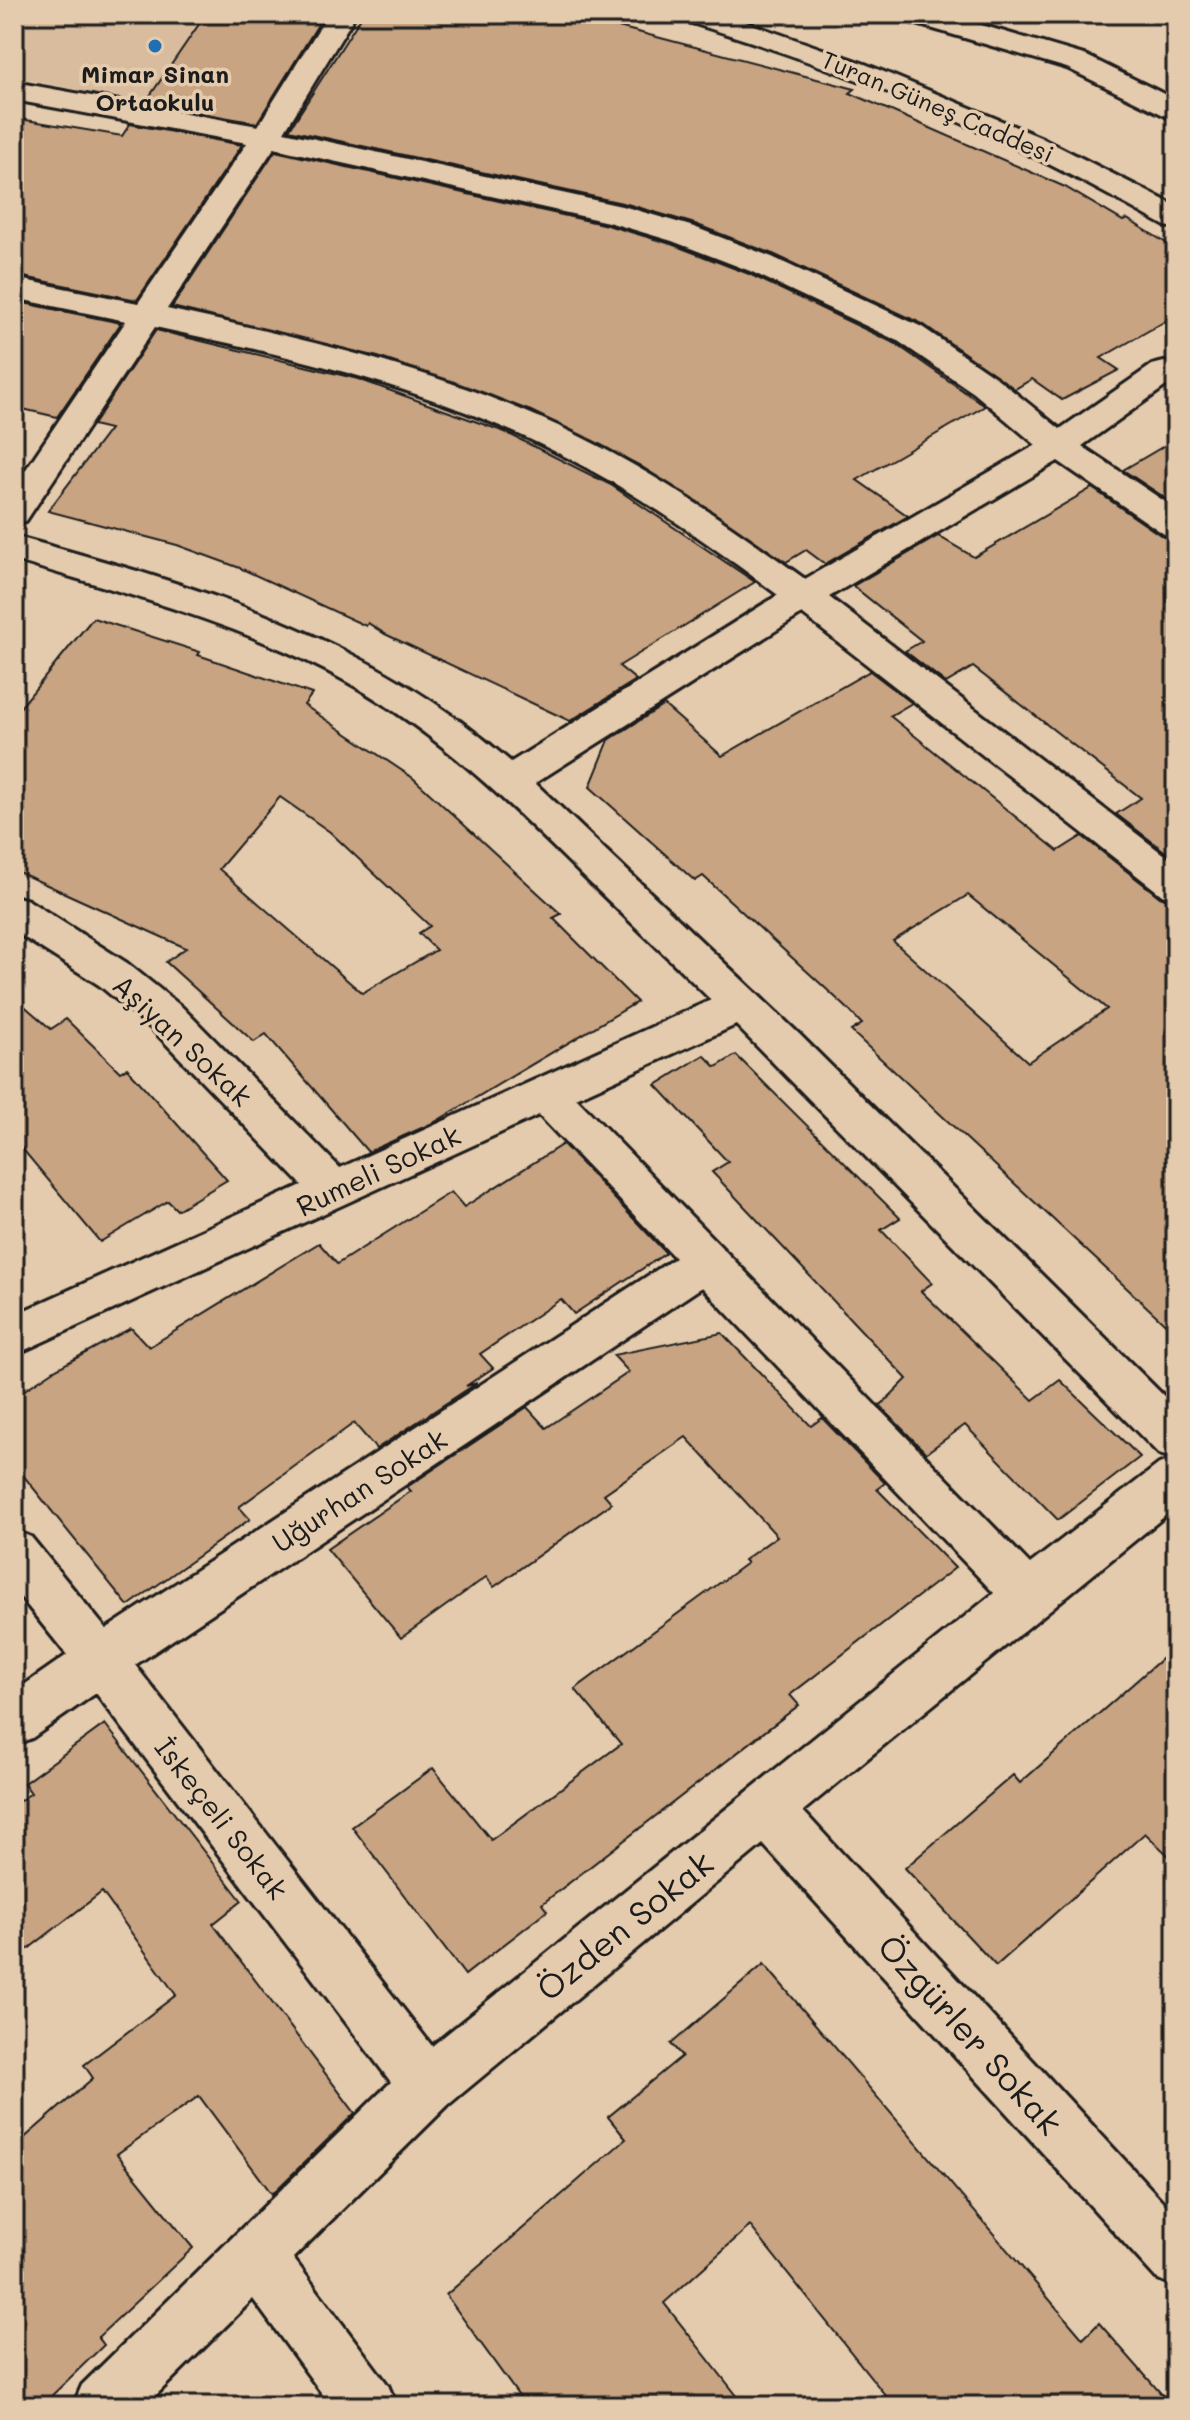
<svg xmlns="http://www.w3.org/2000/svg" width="1190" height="2420" viewBox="0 0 1190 2420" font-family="Mali,sans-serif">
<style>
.built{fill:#d8bc9d}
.building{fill:#c8a483;stroke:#1c1c1c;stroke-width:2;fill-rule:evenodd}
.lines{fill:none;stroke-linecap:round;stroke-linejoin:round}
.minor-casing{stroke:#1c1c1c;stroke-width:6}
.primary-casing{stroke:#1c1c1c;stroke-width:6}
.minor{fill:#e5cbad;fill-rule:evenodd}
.primary{fill:#e5cbad;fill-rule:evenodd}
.poi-dot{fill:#1f6fb2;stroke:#e5cbad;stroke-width:3}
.labels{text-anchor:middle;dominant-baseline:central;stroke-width:7;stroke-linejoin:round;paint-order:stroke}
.far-poi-label{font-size:24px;font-weight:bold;fill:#1c1c1c;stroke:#e5cbad}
.far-street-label{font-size:24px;fill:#1c1c1c;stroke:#e5cbad}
.street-label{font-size:28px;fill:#1c1c1c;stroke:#e5cbad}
.near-street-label{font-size:34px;fill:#1c1c1c;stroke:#e5cbad}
</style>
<rect width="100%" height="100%" fill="#e5cbad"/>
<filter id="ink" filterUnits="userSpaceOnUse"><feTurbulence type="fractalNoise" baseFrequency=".0125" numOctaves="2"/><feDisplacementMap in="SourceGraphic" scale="16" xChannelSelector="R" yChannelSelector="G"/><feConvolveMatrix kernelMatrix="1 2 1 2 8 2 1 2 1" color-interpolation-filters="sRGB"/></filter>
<g filter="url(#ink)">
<polygon class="built" points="14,14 316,14 245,123 14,77"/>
<g class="building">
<polygon points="206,14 260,14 319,23 257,123 145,103"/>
<polygon points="363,14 538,14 611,25 855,89 850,93 1065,187 1123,221 1127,219 1176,249 1176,315 1101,358 1119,370 1062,400 1032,379 1015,389 923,324 773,254 695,224 627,204 289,130"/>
<polygon points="14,118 122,136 130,124 242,145 137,300 14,275"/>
<polygon points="275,151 607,225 671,244 749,274 896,344 985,406 857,480 908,516 825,564 806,550 786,562 639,465 531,411 378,357 172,307"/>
<polygon points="14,301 121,323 57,417 14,407"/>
<polygon points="156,330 358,379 505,432 611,485 755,582 619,666 636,680 570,721 385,634 368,623 366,626 240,568 177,545 48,511 110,429 93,425"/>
<polygon points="1176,439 1176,505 1123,470"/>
<polygon points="1092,488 1162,536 1176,541 1176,860 1116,814 1141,798 973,667 946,683 905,651 922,641 853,586 938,536 974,557"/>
<path d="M93,618L200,652L198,655L312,694L304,705L413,778L561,914L553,918L637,1002L435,1122L368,1152L266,1034L254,1042L166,962L186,948L14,870V715ZM280,797L330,832L430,926L419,933L436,950L362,993L219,869Z"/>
<path d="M870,671L912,703L890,716L1058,851L1082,836L1160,897L1176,903V1334L851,1031L862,1024L846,1007L703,876L695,881L590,787L609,740L664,705L722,756ZM968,895L1107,1009L1028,1062L893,941Z"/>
<polygon points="14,997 51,1029 66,1019 120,1072 127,1068 227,1180 177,1210 168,1201 100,1242 14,1139"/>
<polygon points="704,1055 716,1067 736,1055 900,1218 881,1230 932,1283 921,1291 1033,1400 1060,1380 1140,1457 1058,1520 965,1425 926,1453 880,1406 907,1379 712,1172 728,1162 656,1085"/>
<polygon points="563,1144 666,1253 574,1314 561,1299 480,1354 493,1368 466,1386 477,1383 376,1449 354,1423 239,1507 250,1519 128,1606 14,1464 14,1397 56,1369 131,1328 149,1347 319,1243 337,1264 451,1192 464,1207"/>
<polygon points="722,1333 811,1426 822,1418 885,1483 877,1489 955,1568 790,1695 799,1705 542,1904 547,1911 465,1975 352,1827 433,1768 491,1840 621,1744 575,1689 747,1563 744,1560 777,1536 686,1437 604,1494 612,1503 494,1587 486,1577 401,1638 327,1549 411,1491 407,1487 527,1407 546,1428 629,1372 613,1355"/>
<polygon points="1176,1646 1176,1863 1145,1833 996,1966 905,1868 1013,1775 1020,1783"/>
<polygon points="105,1724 242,1901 213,1924 355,2113 272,2194 199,2096 117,2154 193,2248 98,2337 104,2345 41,2406 29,2406 14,2388 14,2147 93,2078 84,2065 176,1995 102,1892 14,1960 14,1805 31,1793 24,1783"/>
<polygon points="764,1964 1083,2339 1099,2323 1172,2406 894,2406 750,2226 664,2303 745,2406 526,2406 446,2295 626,2139 608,2117 682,2056 671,2044"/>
</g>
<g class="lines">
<g class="minor-casing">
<g id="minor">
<path d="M328,14H356L284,132L626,207L694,227L772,257L922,327L998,379L1060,429L1152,365L1164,362L1176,365V388L1166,386L1082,446L1176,509V538L1164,534L1058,461L829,597L1176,864V900L1162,895L802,614L535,783L798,1033L1176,1408V1507L803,1811L1176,2216V2287L1156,2278L763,1844L448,2105L293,2258L388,2385L397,2406H331L253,2299L145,2406H73L82,2385L391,2082L96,1693L32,1738L14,1745V1692L67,1655L14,1589V1530L31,1537L106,1629L675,1258L539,1115L14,1355V1315L302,1185L152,1029L99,985L14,931V896L28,900L127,963L182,1007L340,1168L711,1000C668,957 624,916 581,874C504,798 425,721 327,671C228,620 120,592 14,560V536C196,586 366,634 511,762L778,595C707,542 634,490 554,451C429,388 292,356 155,327L26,521L14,524V487L126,321L14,298V278L138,303L247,143L14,100V82L258,126ZM274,148L608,222L672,241L750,271L898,341L974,393L1036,445L805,579C733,527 659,475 579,436C450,372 307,339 167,309ZM736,1025L1159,1454L1174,1459L1159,1464L1030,1564L576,1098ZM702,1287L994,1593L432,2046L135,1665Z"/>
<polygon points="899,14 944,14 1087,56 1176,100 1176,121 1067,68 903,20"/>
</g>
</g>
<g class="primary-casing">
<path id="primary" d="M678,14H723L865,64L1040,137L1176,206V228L1165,226C1013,139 849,70 682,20Z"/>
</g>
<use href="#minor" class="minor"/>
<use href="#primary" class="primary"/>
</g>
</g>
<circle class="poi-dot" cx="155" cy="46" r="8"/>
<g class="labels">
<g class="far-poi-label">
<text x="155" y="73">Mimar Sinan<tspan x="155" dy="28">Ortaokulu</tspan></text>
</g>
<g class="far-street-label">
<text transform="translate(938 106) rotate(23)">Turan Güneş Caddesi</text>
</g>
<g class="street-label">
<text transform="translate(183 1040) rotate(43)">Aşiyan Sokak</text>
<text transform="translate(378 1170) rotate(-25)">Rumeli Sokak</text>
<text transform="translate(359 1490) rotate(-33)">Uğurhan Sokak</text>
<text transform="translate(222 1818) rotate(52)">İskeçeli Sokak</text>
</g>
<g class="near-street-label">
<text transform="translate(624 1925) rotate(-39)">Özden Sokak</text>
<text transform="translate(971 2034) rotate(48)">Özgürler Sokak</text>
</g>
</g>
<rect width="1190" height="2420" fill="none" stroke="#e5cbad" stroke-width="48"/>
<rect x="24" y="24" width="1142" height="2372" fill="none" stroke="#1c1c1c" stroke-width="3" filter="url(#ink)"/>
</svg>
